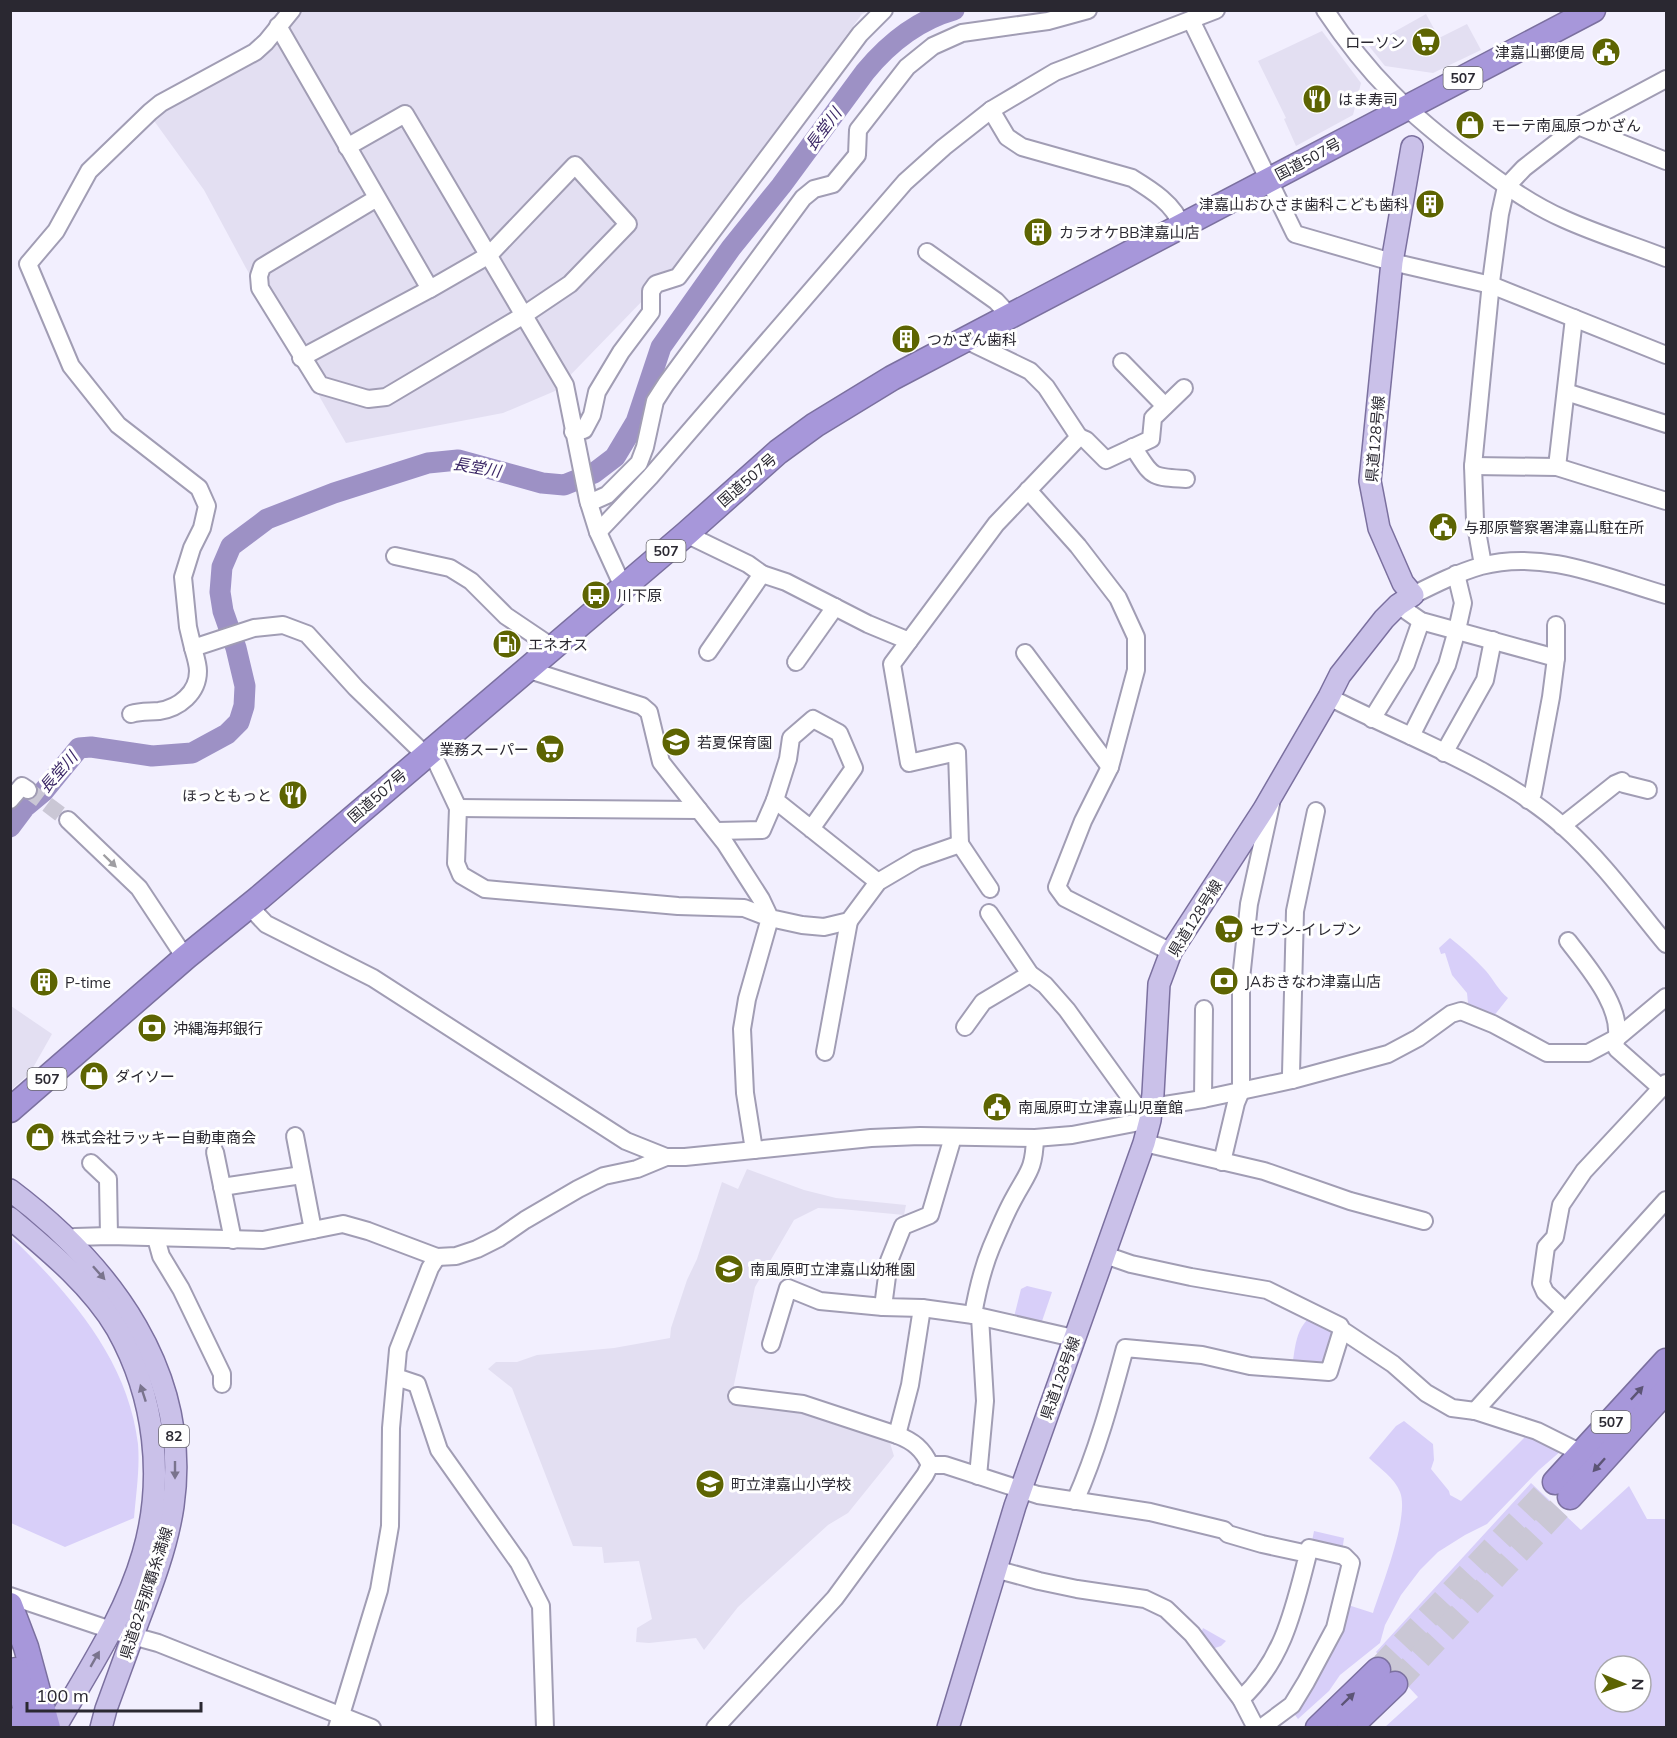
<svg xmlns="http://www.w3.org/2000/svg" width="1677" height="1738" viewBox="0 0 1677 1738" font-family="Mulish,'Noto Sans JP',sans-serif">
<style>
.built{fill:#e3dff2}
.green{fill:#d8cff9;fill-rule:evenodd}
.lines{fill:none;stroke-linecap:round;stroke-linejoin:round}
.river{stroke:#9d91c5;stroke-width:21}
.minor-tunnel{stroke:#cac7d5;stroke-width:16;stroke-dasharray:16 8;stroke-linecap:butt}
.highway-tunnel{stroke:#cac7d5;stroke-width:24;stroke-dasharray:24 12;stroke-linecap:butt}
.minor-casing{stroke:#a19db4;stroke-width:20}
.major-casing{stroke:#7b709f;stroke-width:24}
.highway-casing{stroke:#7b709f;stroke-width:27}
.minor{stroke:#fff;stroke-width:16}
.major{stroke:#cac1e9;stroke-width:21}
.highway{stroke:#a797da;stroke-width:24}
.oneway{fill:#9f9ea2}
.oneway2{fill:#7a748d}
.oneway3{fill:#5c5475}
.labels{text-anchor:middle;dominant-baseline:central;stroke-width:6;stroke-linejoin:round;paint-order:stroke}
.shield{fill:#fff;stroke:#6a686f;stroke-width:1.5}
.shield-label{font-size:14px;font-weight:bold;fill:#2a2831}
.poi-label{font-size:15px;fill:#2a2831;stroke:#fff;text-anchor:start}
.street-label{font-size:15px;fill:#2a2831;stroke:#fff}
.water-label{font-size:16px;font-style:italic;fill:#3c2867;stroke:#fff}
</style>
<rect width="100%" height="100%" fill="#f2effe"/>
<g class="built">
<polygon points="303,11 869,11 862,14 678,264 555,391 503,413 346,443 246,268 204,190 152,118 258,60 292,17"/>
<polygon points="1426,14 1439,38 1467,24 1481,50 1433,73 1385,66 1369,46"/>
<polygon points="1322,31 1361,83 1353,115 1296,146 1284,119 1286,118 1258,61"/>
<polygon points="11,1006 52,1034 30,1073 11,1090"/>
<polygon points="747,1169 804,1190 836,1198 906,1205 904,1215 841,1209 818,1208 794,1220 755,1287 733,1389 798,1396 892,1429 890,1443 894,1456 848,1513 828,1525 738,1607 704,1650 696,1638 649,1643 636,1642 637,1628 652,1619 639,1561 604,1563 602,1547 573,1546 512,1388 488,1369 496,1362 517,1362 537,1355 614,1348 670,1338 671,1328 687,1280 697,1259 722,1182 738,1189"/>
</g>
<g class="green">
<path d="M1450,938C1463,948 1475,959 1486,971C1494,980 1498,990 1508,998L1493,1017L1468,1003L1467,993L1452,975L1445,953L1441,954L1439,948Z"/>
<path d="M10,1236C69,1293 128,1359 138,1444C140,1468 136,1494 134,1518L65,1547L11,1523Z"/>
<polygon points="1027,1286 1052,1292 1041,1324 1014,1317 1021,1289"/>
<path d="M1309,1318L1334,1330L1326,1368H1292C1295,1350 1295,1331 1309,1318Z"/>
<path d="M1404,1421L1433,1444L1434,1460L1431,1469L1449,1491L1450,1495L1461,1501L1526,1436L1562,1450L1539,1470L1487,1524L1465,1535L1438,1552L1420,1570L1401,1595L1385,1625L1380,1643L1340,1675L1329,1691L1298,1719L1295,1715L1345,1604L1373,1613C1381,1587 1410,1517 1400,1492C1395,1478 1379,1468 1369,1458L1396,1426Z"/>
<path d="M1531,1483L1581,1530L1629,1486L1647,1519H1666V1727H1385L1418,1697L1376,1652ZM1605,1666H1641V1702H1605Z"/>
<polygon points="1314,1531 1344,1538 1342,1552 1311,1546"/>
<polygon points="1203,1628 1226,1641 1221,1646 1212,1649 1200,1636"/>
</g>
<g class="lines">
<path class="river" d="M10,827L25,807L43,792L79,748L91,747L152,756L192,753L227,734L239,722L244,706L245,686L236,648L223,611L220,592L222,567L231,546L267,519L334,493L428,463L458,460L542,483L564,485L594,473L615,457L636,422L661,347L731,248L781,186L865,72C889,43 918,20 954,10"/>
<polyline class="minor-tunnel" points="28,790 68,820"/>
<g class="highway-tunnel">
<polyline points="1378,1670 1555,1482"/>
<polyline points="1395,1684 1570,1497"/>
</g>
<g class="minor-casing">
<g id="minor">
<polyline points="292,10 266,42 255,52 161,103 150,112 89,171 56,231 28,264 71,366 118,425 199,488 207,506 202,528 192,548 183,577 188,627 193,648 254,628 283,625 307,634 356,688 417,747 425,755 435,759 458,808 456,863 461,875 485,889 678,906 744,908 770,918 747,999 742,1029 745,1093 754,1150"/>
<path d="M1325,10C1369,76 1409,114 1471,160C1500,182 1530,204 1564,219C1597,234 1633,245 1666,258"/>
<polyline points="1191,20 1295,234 1392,262 1491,285 1666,355"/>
<polyline points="278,26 430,289 489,255 575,165 628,224 570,284 524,315 386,397 368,399 320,385 260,288 259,276 262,267 377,198"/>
<path d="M991,110L1007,137L1022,147L1132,178C1150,189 1176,205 1181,226"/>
<polyline points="1578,126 1666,161"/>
<polyline points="347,147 405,114 565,385 588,500 598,532 619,578 625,585"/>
<polyline points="927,252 996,301 1009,315"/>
<polyline points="301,358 430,289"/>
<polyline points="1122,362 1165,406"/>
<polyline points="1566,392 1666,424"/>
<polyline points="573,432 584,430 592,415 597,392 621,352 651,312 651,291 656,284 678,277 860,34 884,10"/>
<polyline points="1079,437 1086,440 1106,460 1151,439 1153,418 1184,388"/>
<path d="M1133,447C1153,477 1149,477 1186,479"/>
<polyline points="1473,466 1557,467 1574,318"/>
<polyline points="1557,467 1666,501"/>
<polyline points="1028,490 1078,546 1118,598 1136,637 1136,670 1110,767 1083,821 1057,887 1065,898 1171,952"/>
<polyline points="589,503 607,495 639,463 645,447 655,401 666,384 803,198 814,189 833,184 857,155 858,130 907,67 933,46 962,33 1048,21 1088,10"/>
<polyline points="598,532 650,477 905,182 944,147 991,110 1055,72 1216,10"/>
<polyline points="686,534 748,564 762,574 786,582 868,624 909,641 996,524 1079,437 1046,387 1030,371 972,343 969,337"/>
<polyline points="395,556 450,568 471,581 506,616 552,647"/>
<polyline points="1483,565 1475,520 1473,466 1491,282 1500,214 1506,187 1524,168 1578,126 1666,79"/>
<path d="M1413,595C1435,584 1457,573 1481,566C1544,549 1607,578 1666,595"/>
<polyline points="1398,605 1421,621 1556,658 1551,697 1533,793 1528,800"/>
<polyline points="909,641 892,664 909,763 957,752 960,844"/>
<polyline points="708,652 762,574"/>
<polyline points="1025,653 1110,767"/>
<polyline points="1556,658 1556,625"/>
<polyline points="796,662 835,607"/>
<polyline points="526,669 642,706 649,712 661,762 725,843 761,899 770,918 802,925 824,927 849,921 878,882 917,859 960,844 990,889"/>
<path d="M1329,697C1408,738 1496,767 1564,827C1603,862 1633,904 1666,944"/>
<path d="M131,714C141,711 149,712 159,711C179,708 198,693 198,671C198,664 195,655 193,648"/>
<polyline points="1372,719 1406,664 1421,621"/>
<polyline points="1411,736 1447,665 1457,630 1463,603 1456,574"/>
<polyline points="1444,753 1485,680 1493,640"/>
<polyline points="10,800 22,786 28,790"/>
<polyline points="458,808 699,810"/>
<polyline points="68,820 139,888 180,950 186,957"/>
<polyline points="1562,826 1615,784 1622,781 1624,784 1648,790"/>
<polyline points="811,829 854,768 839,733 813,719 791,738 788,759 775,800 878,882"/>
<polyline points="717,831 762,830 775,800"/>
<polyline points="249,906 266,924 373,978 626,1141 666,1157 685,1157 871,1138 920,1136 1035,1138 1072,1135 1150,1120"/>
<polyline points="989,913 1030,974 1045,985 1067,1010 1137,1107 1143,1121"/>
<path d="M1568,941C1587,966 1627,1011 1615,1045L1617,1049L1661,1088"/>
<polyline points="965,1027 983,1002 1030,974"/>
<polyline points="825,1052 849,921"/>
<polyline points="1292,1080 1291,1074 1295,911 1316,811"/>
<polyline points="1203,1099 1204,1009"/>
<polyline points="1152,1107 1203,1099 1292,1080 1388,1054 1418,1038 1451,1014 1461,1011 1493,1024 1547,1053 1588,1053 1618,1037 1666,997"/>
<polyline points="295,1136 313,1230"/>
<polyline points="953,1137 930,1215 903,1226 889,1261 883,1307 922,1308 973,1315 1069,1337 1075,1337"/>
<polyline points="1144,1143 1264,1171 1350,1201 1424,1221"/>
<polyline points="215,1152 233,1240"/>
<polyline points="1222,1162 1236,1103 1241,1091 1241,979 1249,904 1271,804"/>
<polyline points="91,1163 108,1179 109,1236"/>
<polyline points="222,1187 302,1175"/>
<polyline points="156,1238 161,1256 181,1289 222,1374 222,1384"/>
<polyline points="68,1240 75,1237 109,1236 263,1240 343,1224 368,1231 437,1257 456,1256 477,1249 499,1238 525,1220 578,1189 604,1176 637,1169 666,1157"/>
<polyline points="1105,1255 1131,1264 1191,1277 1267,1290 1340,1326 1342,1330 1393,1364 1426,1393 1452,1408 1475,1411 1537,1431 1581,1453"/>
<polyline points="1565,1311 1545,1292 1541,1283 1546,1247 1555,1237 1561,1205 1584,1171 1666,1083"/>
<path d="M973,1315C977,1292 982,1270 991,1248C998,1232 1005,1214 1014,1198C1028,1172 1034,1170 1035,1138"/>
<polyline points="771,1344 788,1288 820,1301 883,1307"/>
<polyline points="396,1377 417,1384 439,1450 519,1563 541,1606 545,1728"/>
<path d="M737,1396L803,1404L897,1435C913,1441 923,1449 930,1465"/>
<polyline points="1475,1411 1666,1200"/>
<polyline points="897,1435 910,1385 922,1308"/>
<path d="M930,1465H945L1038,1495L1150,1512L1224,1530L1228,1534L1262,1544L1308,1554C1294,1608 1284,1659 1241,1699"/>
<polyline points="978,1476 985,1401 980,1317"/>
<path d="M1075,1501C1097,1452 1111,1400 1125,1348L1202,1355L1250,1366L1329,1372L1342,1330"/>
<polyline points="995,1569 1039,1581 1077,1589 1145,1599 1166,1609 1192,1634 1241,1699 1256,1728"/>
<polyline points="10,1596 111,1630 158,1643 372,1728"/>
<polyline points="337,1728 379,1590 390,1526 391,1428 398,1350 430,1268 437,1257"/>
<polyline points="715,1728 835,1598 925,1475 930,1465"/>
<polyline points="1261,1728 1292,1705 1306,1682 1335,1628 1351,1563 1344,1556 1309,1548"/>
</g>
</g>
<g class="major-casing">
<g id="major">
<path d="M10,1190C111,1266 192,1373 173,1506C167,1547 151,1588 136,1627C126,1654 116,1682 106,1709L101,1728"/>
<path d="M10,1218C48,1250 92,1286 117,1329C155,1397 165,1479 143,1554C125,1616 87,1672 55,1728"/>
<polyline points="948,1728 1015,1506 1144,1143 1150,1120 1153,1094 1159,984 1171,952 1264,809 1329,697 1340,675 1384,619 1398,605 1413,595 1403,583 1379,528 1370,481 1392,262 1412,147"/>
</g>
</g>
<g class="highway-casing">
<g id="highway">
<polyline points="10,1110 186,957 259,898 686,534 778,452 815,425 892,378 1593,10"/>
<polyline points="1555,1482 1666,1361"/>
<polyline points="1570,1497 1666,1391"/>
<polyline points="10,1605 26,1647 48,1728"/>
<polyline points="16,1670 30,1728"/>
<polyline points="10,1720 12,1728"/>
<polyline points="1318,1728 1378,1670"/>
<polyline points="1349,1728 1395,1684"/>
</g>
</g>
<use href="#minor" class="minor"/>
<use href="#major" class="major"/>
<use href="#highway" class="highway"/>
</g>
<defs><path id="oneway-solid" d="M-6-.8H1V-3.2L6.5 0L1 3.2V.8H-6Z" transform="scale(1.5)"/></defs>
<use class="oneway" href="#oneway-solid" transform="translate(110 861) rotate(44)"/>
<g class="oneway2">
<use href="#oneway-solid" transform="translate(99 1273) rotate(48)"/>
<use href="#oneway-solid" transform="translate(143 1393) rotate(-108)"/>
<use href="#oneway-solid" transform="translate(175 1470) rotate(90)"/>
<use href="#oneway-solid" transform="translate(95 1659) rotate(-60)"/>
</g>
<g class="oneway3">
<use href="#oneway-solid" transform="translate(1637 1393) rotate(-47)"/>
<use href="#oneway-solid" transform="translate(1599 1465) rotate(132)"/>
<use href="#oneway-solid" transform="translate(1348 1699) rotate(-44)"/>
</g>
<defs>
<g id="supermarket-disc" transform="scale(1.5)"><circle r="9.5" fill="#5d6402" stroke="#fff"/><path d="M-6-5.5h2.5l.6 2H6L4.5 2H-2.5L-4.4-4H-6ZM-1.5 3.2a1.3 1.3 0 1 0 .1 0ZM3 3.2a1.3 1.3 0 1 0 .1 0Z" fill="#fff"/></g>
<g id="civic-disc" transform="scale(1.5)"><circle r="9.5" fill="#5d6402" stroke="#fff"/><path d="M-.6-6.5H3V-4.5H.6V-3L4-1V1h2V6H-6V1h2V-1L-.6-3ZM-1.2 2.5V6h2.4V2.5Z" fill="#fff"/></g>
<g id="restaurant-disc" transform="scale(1.5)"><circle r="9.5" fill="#5d6402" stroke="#fff"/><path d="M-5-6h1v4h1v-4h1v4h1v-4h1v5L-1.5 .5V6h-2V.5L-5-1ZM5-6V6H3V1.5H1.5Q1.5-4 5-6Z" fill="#fff"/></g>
<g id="shop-disc" transform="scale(1.5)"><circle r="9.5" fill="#5d6402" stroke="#fff"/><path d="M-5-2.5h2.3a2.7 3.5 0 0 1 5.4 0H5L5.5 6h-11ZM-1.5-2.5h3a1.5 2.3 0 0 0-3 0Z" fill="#fff"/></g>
<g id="building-disc" transform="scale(1.5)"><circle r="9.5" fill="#5d6402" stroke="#fff"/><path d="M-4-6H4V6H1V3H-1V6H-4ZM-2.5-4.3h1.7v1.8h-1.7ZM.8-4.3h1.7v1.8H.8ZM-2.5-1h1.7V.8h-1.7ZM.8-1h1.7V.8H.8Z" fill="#fff"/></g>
<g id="bus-disc" transform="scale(1.5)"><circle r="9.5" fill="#5d6402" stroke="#fff"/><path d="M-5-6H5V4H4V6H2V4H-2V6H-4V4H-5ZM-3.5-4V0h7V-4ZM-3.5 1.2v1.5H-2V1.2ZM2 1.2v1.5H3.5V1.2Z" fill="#fff"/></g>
<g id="fuel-disc" transform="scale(1.5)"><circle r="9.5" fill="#5d6402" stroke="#fff"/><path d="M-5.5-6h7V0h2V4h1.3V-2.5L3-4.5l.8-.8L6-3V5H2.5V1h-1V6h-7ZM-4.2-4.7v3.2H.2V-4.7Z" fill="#fff"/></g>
<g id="school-disc" transform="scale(1.5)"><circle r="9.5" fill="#5d6402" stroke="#fff"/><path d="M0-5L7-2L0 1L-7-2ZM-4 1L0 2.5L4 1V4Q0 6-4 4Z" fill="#fff"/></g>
<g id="bank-disc" transform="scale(1.5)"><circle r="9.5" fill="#5d6402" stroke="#fff"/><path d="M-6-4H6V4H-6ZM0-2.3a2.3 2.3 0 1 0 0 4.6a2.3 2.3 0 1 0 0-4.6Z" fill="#fff"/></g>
</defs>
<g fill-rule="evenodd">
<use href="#supermarket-disc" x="1426" y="42"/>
<use href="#civic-disc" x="1606" y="52"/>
<use href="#restaurant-disc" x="1317" y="99"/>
<use href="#shop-disc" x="1470" y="125"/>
<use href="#building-disc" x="1430" y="204"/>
<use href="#building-disc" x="1038" y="232"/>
<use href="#building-disc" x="906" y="339"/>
<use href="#civic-disc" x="1443" y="527"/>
<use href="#bus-disc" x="596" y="595"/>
<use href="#fuel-disc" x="507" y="644"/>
<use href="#school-disc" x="676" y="742"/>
<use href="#supermarket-disc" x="550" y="749"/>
<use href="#restaurant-disc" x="293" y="795"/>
<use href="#supermarket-disc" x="1229" y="929"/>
<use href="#bank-disc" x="1224" y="981"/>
<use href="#building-disc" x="44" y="982"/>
<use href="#bank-disc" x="152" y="1028"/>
<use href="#shop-disc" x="94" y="1076"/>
<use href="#civic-disc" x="997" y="1107"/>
<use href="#shop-disc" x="40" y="1137"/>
<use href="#school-disc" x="729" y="1269"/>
<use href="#school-disc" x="710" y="1484"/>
</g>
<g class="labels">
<g class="shield">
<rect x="1443.5" y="67" width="39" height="22" rx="4.5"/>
<rect x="646.5" y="540" width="39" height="22" rx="4.5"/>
<rect x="27.5" y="1068" width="39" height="22" rx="4.5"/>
<rect x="1591.5" y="1411" width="39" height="22" rx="4.5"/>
<rect x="159" y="1425" width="30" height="22" rx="4.5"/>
</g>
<g class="shield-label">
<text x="1463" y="78">507</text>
<text x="666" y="551">507</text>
<text x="47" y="1079">507</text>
<text x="1611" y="1422">507</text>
<text x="174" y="1436">82</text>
</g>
<g class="poi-label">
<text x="1405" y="42" text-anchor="end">ローソン</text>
<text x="1585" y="52" text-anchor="end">津嘉山郵便局</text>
<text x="1338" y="99">はま寿司</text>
<text x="1491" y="125">モーテ南風原つかざん</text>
<text x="1409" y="204" text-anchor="end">津嘉山おひさま歯科こども歯科</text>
<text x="1059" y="232">カラオケBB津嘉山店</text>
<text x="927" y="339">つかざん歯科</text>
<text x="1464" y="527">与那原警察署津嘉山駐在所</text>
<text x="617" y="595">川下原</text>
<text x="528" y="644">エネオス</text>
<text x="697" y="742">若夏保育園</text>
<text x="529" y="749" text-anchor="end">業務スーパー</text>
<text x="272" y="795" text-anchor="end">ほっともっと</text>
<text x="1250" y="929">セブン-イレブン</text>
<text x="1245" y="981">JAおきなわ津嘉山店</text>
<text x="65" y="982">P-time</text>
<text x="173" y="1028">沖縄海邦銀行</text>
<text x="115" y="1076">ダイソー</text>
<text x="1018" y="1107">南風原町立津嘉山児童館</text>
<text x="61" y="1137">株式会社ラッキー自動車商会</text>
<text x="750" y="1269">南風原町立津嘉山幼稚園</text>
<text x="731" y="1484">町立津嘉山小学校</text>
</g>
<g class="street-label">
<text transform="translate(1308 159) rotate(-28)">国道507号</text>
<text transform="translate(1375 439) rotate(-85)">県道128号線</text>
<text transform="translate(747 480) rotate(-41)">国道507号</text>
<text transform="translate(377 796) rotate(-41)">国道507号</text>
<text transform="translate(1195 918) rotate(-58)">県道128号線</text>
<text transform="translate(1060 1378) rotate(-70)">県道128号線</text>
<text transform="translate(146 1593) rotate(-72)">県道82号那覇糸満線</text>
</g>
<g class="water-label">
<text transform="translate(823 129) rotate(-53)">長堂川</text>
<text transform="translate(477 467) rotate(10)">長堂川</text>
<text transform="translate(58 772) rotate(-49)">長堂川</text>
</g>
</g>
<rect width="1677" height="1738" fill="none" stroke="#2a2831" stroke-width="24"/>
<g transform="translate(1623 1684) rotate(92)"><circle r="28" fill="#ffffff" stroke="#aaa9ad" stroke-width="1.5"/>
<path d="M0-4.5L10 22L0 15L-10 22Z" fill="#5d6402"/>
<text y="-9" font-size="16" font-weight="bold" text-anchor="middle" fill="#2a2831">N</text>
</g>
<path d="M27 1702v9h174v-9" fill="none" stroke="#2a2831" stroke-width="3"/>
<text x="36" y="1702" font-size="18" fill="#2a2831" stroke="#ffffff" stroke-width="4.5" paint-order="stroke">100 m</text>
</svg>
